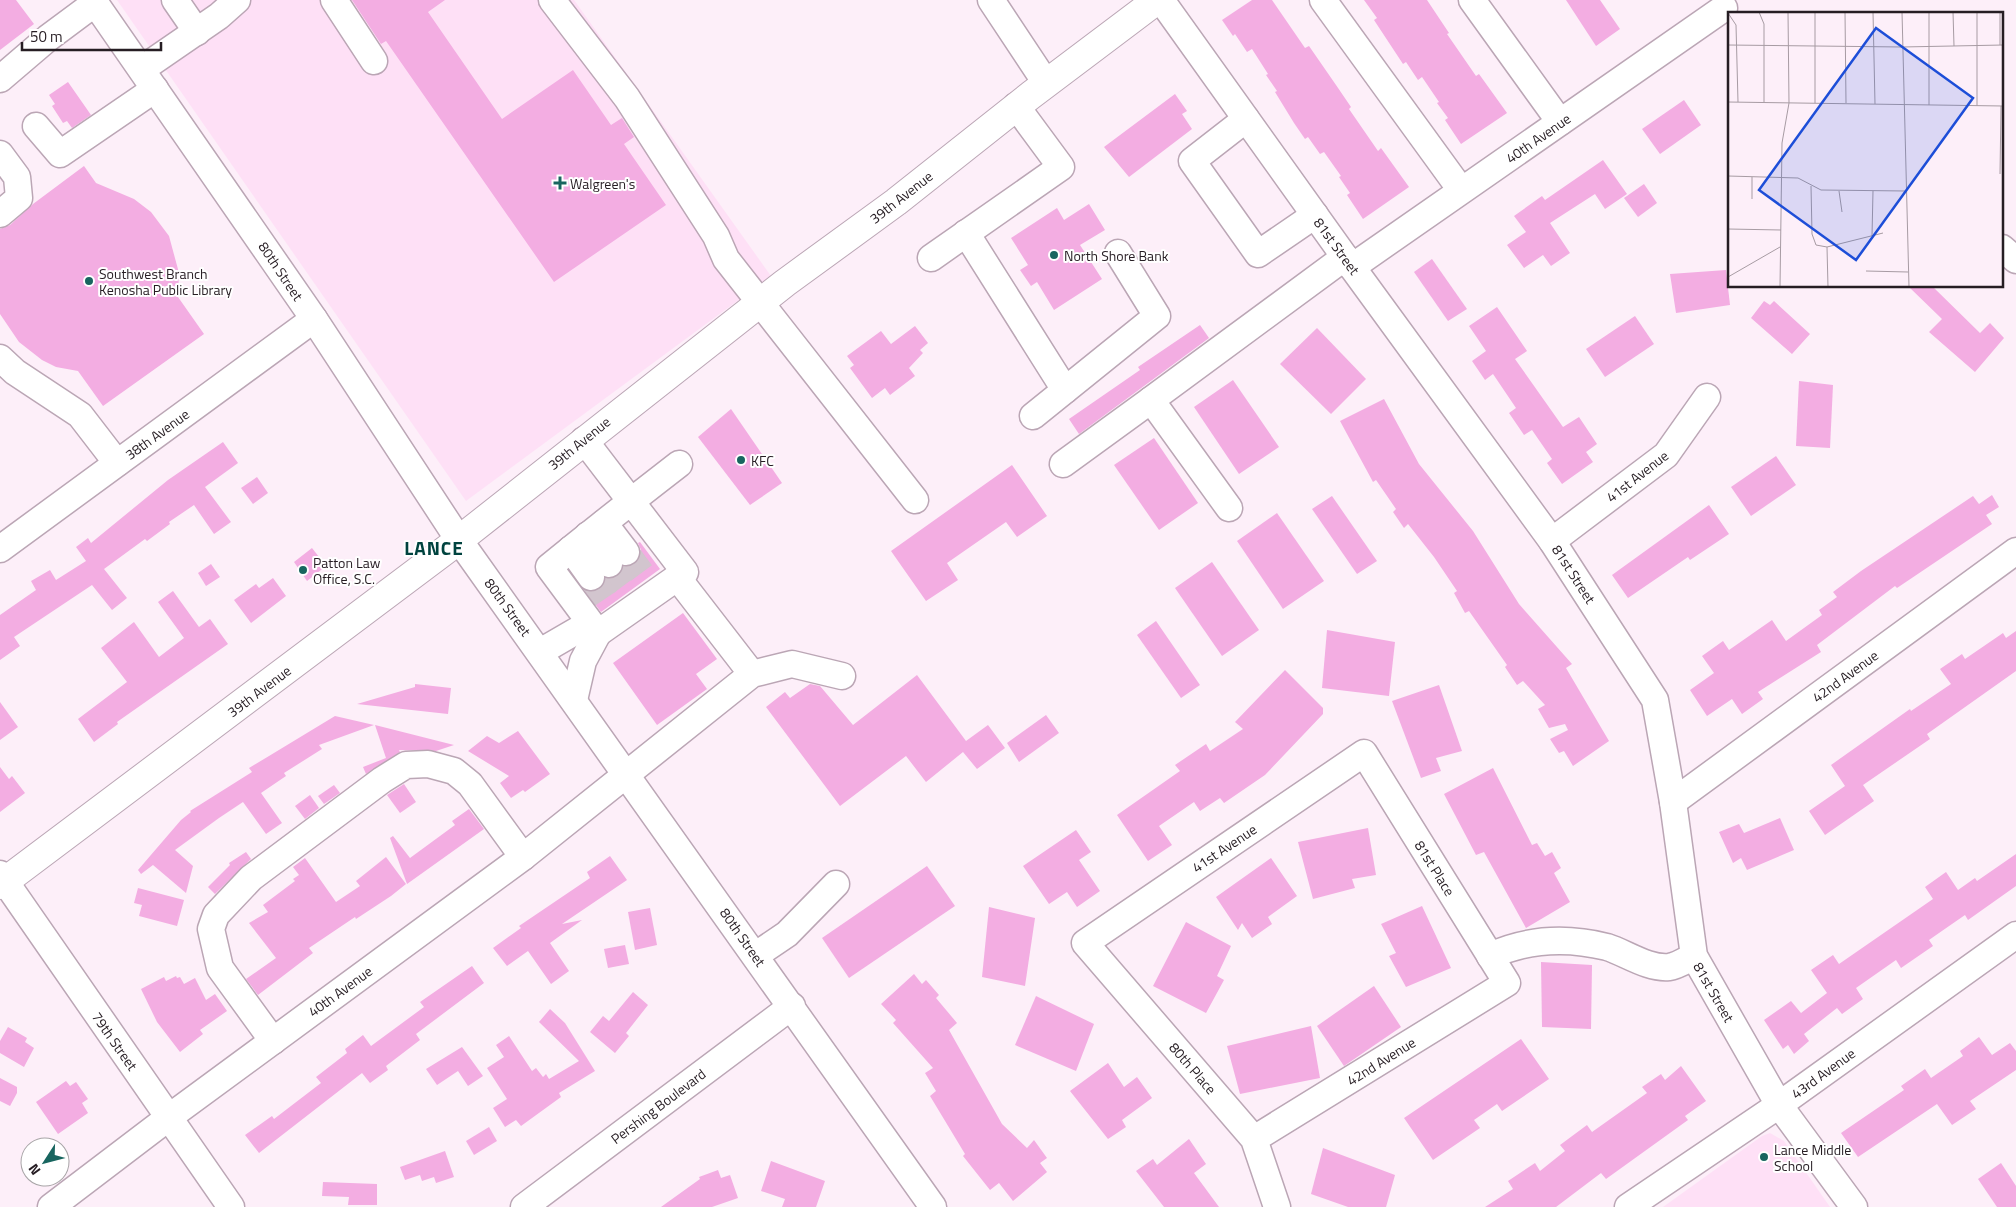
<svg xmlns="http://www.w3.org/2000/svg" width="2016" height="1207" viewBox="0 0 2016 1207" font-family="'Titillium Web',sans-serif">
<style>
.built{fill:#fee0f6}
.building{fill:#f3ade2}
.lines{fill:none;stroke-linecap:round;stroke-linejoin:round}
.minor-tunnel{stroke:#d2c5ce;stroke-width:26;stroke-dasharray:26 13;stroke-linecap:butt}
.minor-casing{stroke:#bba6b5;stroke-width:29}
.major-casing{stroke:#bba6b5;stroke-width:30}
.minor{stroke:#fff;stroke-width:26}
.major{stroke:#fff;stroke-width:28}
.poi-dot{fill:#18655f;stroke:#fff;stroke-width:2}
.labels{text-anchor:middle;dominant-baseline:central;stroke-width:4;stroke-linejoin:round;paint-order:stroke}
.street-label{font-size:14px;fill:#261d23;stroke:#fff}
.poi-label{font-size:14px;fill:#261d23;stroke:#fff;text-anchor:start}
.district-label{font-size:19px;font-weight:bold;letter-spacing:1px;fill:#00433f;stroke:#fff}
.inset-road{fill:none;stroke:#a79ba3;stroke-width:1}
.view{fill:#1d4ed8;fill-opacity:0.15;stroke:#1d4ed8;stroke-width:2.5}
.inset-edge{fill:none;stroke:#261d23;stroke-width:2.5}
</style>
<rect width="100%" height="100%" fill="#fdeff9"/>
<g class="built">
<polygon points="117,0 574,0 771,276 466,501"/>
<polygon points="1770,1133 1784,1141 1830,1207 1663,1207 1762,1136"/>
</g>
<g class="building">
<polygon points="0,0 16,0 34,24 0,50"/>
<polygon points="352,0 445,0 428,12 502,119 573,70 611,125 622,118 634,137 624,144 666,205 554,282 386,41 381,44"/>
<polygon points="1252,0 1272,0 1305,48 1309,46 1336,85 1351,107 1349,109 1378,151 1381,148 1409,187 1363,219 1347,195 1350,193 1339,177 1341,176 1324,152 1320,154 1308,137 1305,139 1294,123 1275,92 1277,91 1266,75 1268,74 1252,49 1247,52 1235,34 1233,36 1222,20"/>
<polygon points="1364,0 1427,0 1449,33 1447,34 1476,76 1479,74 1507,113 1461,144 1445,120 1448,118 1437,103 1439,102 1422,77 1418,80 1406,62 1403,64 1374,20 1377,18"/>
<polygon points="1566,0 1600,0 1620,29 1596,46"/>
<polygon points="68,82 91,115 72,128 67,121 63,123 52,106 55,104 49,95"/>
<polygon points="1175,94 1187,111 1182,114 1192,129 1129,177 1104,147"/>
<polygon points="1684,100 1701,125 1660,154 1642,129"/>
<polygon points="1603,160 1627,194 1605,209 1595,194 1550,223 1570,253 1551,266 1543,255 1524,268 1507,245 1526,232 1514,216 1542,196 1545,200"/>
<polygon points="84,166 96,183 134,199 151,212 169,236 179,273 178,297 204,334 103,406 78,371 56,367 42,360 19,342 0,314 0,229 10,225 33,204"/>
<polygon points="1644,184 1657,203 1638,217 1624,198"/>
<polygon points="1089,204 1105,230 1080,245 1102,279 1054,310 1037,282 1031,286 1020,270 1028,265 1011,238 1057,208 1064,220"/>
<polygon points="1432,259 1467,309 1448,321 1414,272"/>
<polygon points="1726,270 1730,305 1676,313 1670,274"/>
<polygon points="1908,286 1932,286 1980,333 1990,323 2004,338 1975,372 1929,332 1942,319"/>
<polygon points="1764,301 1770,305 1774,301 1810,334 1792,354 1751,318"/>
<polygon points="1497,307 1527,351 1515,359 1563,427 1579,417 1597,444 1586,452 1593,462 1562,484 1547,463 1552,459 1532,430 1524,435 1509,413 1516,408 1493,374 1485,380 1472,361 1486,351 1469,326"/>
<polygon points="1635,316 1654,344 1605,377 1586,349"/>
<polygon points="1200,325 1209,338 1079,434 1069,419 1140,370 1138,367"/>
<polygon points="915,326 928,343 920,350 923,353 909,368 915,376 890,395 885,388 872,398 850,368 854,365 847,356 881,331 891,344"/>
<polygon points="1317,328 1366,379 1331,414 1280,364"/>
<polygon points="1233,380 1279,447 1239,474 1194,407"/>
<polygon points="1799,381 1833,385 1830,448 1796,446"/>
<polygon points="1384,399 1419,464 1473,531 1519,604 1572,664 1566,668 1609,741 1573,766 1564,751 1559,753 1550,739 1568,730 1565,724 1549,728 1538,709 1545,705 1523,681 1517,685 1505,667 1507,665 1469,611 1465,613 1454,593 1457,591 1434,557 1408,524 1404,528 1393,512 1396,509 1376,480 1373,482 1340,421"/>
<polygon points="731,409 782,483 750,505 698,437"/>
<polygon points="1154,438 1198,503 1159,530 1114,465"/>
<polygon points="223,442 238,463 205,487 231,522 214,534 194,505 169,522 170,524 147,541 145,539 104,569 127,598 112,610 92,585 14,637 20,646 0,660 0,615 36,590 31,581 50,570 56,580 86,561 76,547 88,538 91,543 168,480"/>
<polygon points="1776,456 1796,485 1751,516 1731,487"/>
<polygon points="1012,465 1047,516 1017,537 1006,522 947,563 958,580 926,601 891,551"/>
<polygon points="257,477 268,493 253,504 241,488"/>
<polygon points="1992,495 1999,507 1986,515 1992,524 1897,588 1895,586 1817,645 1821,652 1758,692 1763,699 1742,714 1732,699 1707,716 1690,690 1714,673 1702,656 1723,641 1729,650 1772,620 1786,641 1822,615 1819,610 1837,597 1833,592 1861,571 1973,496 1979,504"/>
<polygon points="1332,496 1377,561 1357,574 1312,509"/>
<polygon points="1709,505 1729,534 1690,560 1688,557 1628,598 1612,575"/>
<polygon points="1277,513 1324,581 1283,609 1237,541"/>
<polygon points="640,542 660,569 601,612 585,591 593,592 599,589 606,578 617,576 623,566 635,564 640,557 641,550 638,543"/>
<polygon points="312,548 326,566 307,581 294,562"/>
<polygon points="1212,562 1259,630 1222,656 1175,588"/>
<polygon points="211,564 220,577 206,586 198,573"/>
<polygon points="273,578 286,596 251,623 234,600 256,584 259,588"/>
<polygon points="173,591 199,627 210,619 228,644 117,722 118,724 94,742 78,719 127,682 101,648 134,622 159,657 184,638 158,602"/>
<polygon points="683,613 717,659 696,674 707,689 657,725 613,663"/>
<polygon points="1156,621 1200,685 1181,698 1137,635"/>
<polygon points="1327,630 1395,642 1389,696 1322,688"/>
<polygon points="2016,631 2016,671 1927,734 1930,739 1863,785 1874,801 1825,835 1809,811 1845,786 1831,765 1910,709 1911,711 1951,684 1940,669 1962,654 1965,659 2003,633 2006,638"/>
<polygon points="1285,670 1323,708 1323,714 1265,775 1224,803 1220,798 1200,811 1194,802 1159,826 1172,845 1148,861 1117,815 1180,771 1175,765 1206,744 1210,751 1243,729 1235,722"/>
<polygon points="917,675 966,741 988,725 1005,748 977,769 963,752 926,782 906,756 840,806 766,707 785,692 790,698 810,684 820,686 853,725"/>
<polygon points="415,684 451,688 448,714 357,704 415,687"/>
<polygon points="1439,685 1462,751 1436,758 1441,771 1421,778 1392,701"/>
<polygon points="0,702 18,727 0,740"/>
<polygon points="1046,715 1059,733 1019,762 1007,743"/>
<polygon points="335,716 374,725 319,745 322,749 284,773 286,776 261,793 282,823 266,834 243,802 219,818 175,850 193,866 186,893 153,865 141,874 138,870 181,820 191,812 190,811 252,772 249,768 269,756"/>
<polygon points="375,725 454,745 436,751 399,750 400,752 366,774 363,767 386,758"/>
<polygon points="518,731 550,774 525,792 523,790 511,798 500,783 509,776 468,751 487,736 499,743"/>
<polygon points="0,767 9,779 12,776 25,793 0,812"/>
<polygon points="1493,768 1532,845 1537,843 1545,856 1552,852 1561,868 1554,873 1570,902 1526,928 1484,852 1476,855 1444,794"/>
<polygon points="404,784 416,802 400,813 387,795"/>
<polygon points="334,785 340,793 324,804 318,796"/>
<polygon points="310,795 319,808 305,819 295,806"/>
<polygon points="469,809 484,829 407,884 390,838 393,836 410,858 455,825 452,821"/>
<polygon points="1780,818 1794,850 1747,870 1741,858 1733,863 1719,832 1739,824 1744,833"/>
<polygon points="1368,828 1376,875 1352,879 1355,888 1313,899 1298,842"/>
<polygon points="1076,830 1091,852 1079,860 1100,891 1077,907 1067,892 1049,904 1023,866"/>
<polygon points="246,852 251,859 215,894 208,887 230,865 229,863"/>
<polygon points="2016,854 2016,886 1968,920 1965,915 1939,933 1929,940 1933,946 1901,968 1896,960 1856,988 1863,999 1842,1014 1837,1008 1804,1034 1809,1041 1794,1054 1788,1045 1783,1049 1764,1020 1791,1001 1801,1013 1827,993 1811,970 1833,955 1839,964 1933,899 1925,887 1946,872 1958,890 1975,878 1977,881"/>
<polygon points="610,856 627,880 562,924 582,920 550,943 569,971 551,984 528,951 507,966 493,948 521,928 519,926 590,878 587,872"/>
<polygon points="386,857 406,884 391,896 356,919 355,917 309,948 313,953 258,995 246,979 276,958 249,923 268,912 263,905 295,881 293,879 299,875 293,867 305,858 336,902 360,886 356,881"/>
<polygon points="1271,858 1297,896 1268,917 1272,924 1252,938 1242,923 1238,930 1216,897"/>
<polygon points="927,866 955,906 849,978 822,938"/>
<polygon points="138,888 184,900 177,926 139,916 142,905 134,903"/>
<polygon points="1422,906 1451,968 1406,987 1389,956 1396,953 1381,924"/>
<polygon points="989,907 1035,918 1025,986 982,977"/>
<polygon points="650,908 657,945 635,950 628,912"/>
<polygon points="1186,922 1231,946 1217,976 1224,980 1206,1013 1153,986"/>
<polygon points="625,945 629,964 608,968 604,949"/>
<polygon points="1541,962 1592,965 1591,1029 1542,1027"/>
<polygon points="472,966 484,983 416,1034 420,1040 386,1066 388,1070 370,1083 362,1073 259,1153 245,1135 272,1116 274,1119 321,1083 316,1077 347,1053 345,1049 363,1035 371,1046 424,1007 420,1002"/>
<polygon points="914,974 922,984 926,980 939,995 936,998 957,1023 949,1030 1002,1124 1027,1148 1034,1140 1047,1158 1040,1163 1047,1172 1013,1201 999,1183 990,1190 963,1156 965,1154 930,1096 936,1091 925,1073 933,1068 893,1023 896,1020 881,1004"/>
<polygon points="176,976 177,978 180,977 184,984 195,978 206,1000 215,994 227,1011 200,1030 203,1034 180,1052 157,1022 141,989 164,977 166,981"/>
<polygon points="1374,986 1401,1027 1344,1066 1317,1026"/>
<polygon points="633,992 648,1005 626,1033 629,1036 615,1053 590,1032 603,1016 609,1021"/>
<polygon points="1036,996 1094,1024 1076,1071 1015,1045"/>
<polygon points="550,1009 565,1023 595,1071 559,1093 561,1097 521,1126 516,1120 505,1127 493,1108 507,1099 487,1068 504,1057 496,1045 509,1036 532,1071 536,1068 543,1077 546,1074 549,1079 579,1061 539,1022"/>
<polygon points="1311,1026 1320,1078 1240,1094 1227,1046"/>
<polygon points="8,1027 27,1038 25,1042 34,1048 24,1067 0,1053 0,1041"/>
<polygon points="1979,1037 1992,1055 2010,1043 2016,1051 2016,1070 1970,1101 1976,1109 1952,1125 1937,1104 1858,1157 1841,1133 1904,1090 1901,1086 1925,1069 1931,1078 1963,1056 1960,1051"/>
<polygon points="1521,1039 1549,1079 1502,1111 1497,1104 1474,1120 1480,1128 1433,1160 1404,1118"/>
<polygon points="462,1047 483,1076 468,1086 458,1071 437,1085 426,1069"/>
<polygon points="1108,1063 1124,1087 1137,1077 1152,1098 1122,1120 1126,1127 1108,1139 1070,1091"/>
<polygon points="1681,1066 1706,1101 1685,1116 1688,1120 1606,1179 1601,1173 1556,1207 1485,1207 1513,1189 1508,1181 1535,1163 1540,1171 1565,1151 1560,1145 1587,1125 1592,1132 1647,1093 1642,1087 1661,1074 1665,1080"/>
<polygon points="0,1078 17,1087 17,1093 10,1106 0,1101"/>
<polygon points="66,1081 70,1086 76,1082 88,1099 82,1103 88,1113 58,1134 36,1102"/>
<polygon points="489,1127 497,1141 474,1155 466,1141"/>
<polygon points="1189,1139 1206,1164 1194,1173 1219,1207 1164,1207 1136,1171 1153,1159 1157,1165"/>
<polygon points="1323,1148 1395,1175 1386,1207 1348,1207 1311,1194"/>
<polygon points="445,1151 454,1177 436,1183 434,1177 422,1181 420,1175 405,1180 400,1167"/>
<polygon points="771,1161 825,1181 816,1207 782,1207 785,1199 761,1191"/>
<polygon points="2001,1163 2016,1186 2016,1207 1997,1207 1978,1179"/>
<polygon points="718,1170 721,1178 730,1175 738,1198 712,1207 661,1207 700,1179 699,1177"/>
<polygon points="323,1182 377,1184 377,1205 348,1205 349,1197 322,1196"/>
</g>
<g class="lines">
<g class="minor-tunnel">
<polyline points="626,552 646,579"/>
<polyline points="609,564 629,591"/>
<polyline points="591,577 610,605"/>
</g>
<g class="minor-casing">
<g id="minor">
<polyline points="93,0 314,319 459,540 933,1207"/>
<polyline points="175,0 197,32"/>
<polyline points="334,0 374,61"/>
<polyline points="552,0 627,98 716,236 726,259 915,500"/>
<polyline points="991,0 1046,83"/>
<polyline points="1161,0 1352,267 1552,541 1655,700 1673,802 1694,956 1779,1105 1854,1207"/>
<polyline points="1323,0 1461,190"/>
<polyline points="1472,0 1560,122"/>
<polyline points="142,69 219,16 237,0"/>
<polyline points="0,79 48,38 95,3"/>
<polyline points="1246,119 1192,161 1258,254 1315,215"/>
<polyline points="36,126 60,154 155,89"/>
<polyline points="0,154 17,177 19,198 0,214"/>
<polyline points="966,233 1065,390"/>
<polyline points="2002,248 2016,260"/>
<polyline points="931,258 1061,167 1016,106"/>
<polyline points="1352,267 1724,8"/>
<polyline points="0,358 15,372 80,415 117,463"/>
<polyline points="1033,416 1157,316 1118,253"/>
<path d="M584,440L685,572L598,633L549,567C592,532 635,498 679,464"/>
<polyline points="1063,464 1151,400"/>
<polyline points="1229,508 1151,400 1345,257"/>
<polyline points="604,523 626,552"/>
<polyline points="588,535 609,564"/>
<polyline points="1552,541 1666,455 1707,397"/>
<polyline points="0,549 314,319"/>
<polyline points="571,549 591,577"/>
<polyline points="677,577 752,674"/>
<polyline points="540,652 590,623"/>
<polyline points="574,700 583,661 598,633"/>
<polyline points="1673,802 2016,551"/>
<polyline points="0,874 231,1207"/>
<polyline points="756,955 787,934 836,884"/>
<path d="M1490,956C1527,939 1567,937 1607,947C1626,953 1648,969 1669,967C1677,966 1686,960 1694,956"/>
<polyline points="273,1041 220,968 211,929 216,915 251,878 382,780 406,765 428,764 454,771 470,784 523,857"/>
<polyline points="1254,1139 1507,983 1364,753 1085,943 1254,1139 1277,1207"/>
<polyline points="51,1207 168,1118 523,857 752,674 792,664 842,676"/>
<polyline points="524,1207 792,1006"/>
<polyline points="1628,1207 1779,1105 2016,935"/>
</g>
</g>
<g class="major-casing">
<polyline id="major" points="0,885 459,540 785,283 896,202 1031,95 1157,0"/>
</g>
<use href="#minor" class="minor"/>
<use href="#major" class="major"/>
</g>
<g class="poi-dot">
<path d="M557.5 175.5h5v5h5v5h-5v5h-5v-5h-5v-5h5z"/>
<circle cx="1054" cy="255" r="5"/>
<circle cx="89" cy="281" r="5"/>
<circle cx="741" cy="460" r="5"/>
<circle cx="303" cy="570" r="5"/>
<circle cx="1764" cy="1157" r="5"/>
</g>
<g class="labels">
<g class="street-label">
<text transform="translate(1538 138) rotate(-35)">40th Avenue</text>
<text transform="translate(901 197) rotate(-38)">39th Avenue</text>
<text transform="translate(1337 246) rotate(54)">81st Street</text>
<text transform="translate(281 271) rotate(56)">80th Street</text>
<text transform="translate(157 434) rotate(-36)">38th Avenue</text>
<text transform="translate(579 443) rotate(-39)">39th Avenue</text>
<text transform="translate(1637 476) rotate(-38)">41st Avenue</text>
<text transform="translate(1574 574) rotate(57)">81st Street</text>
<text transform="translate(508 607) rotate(54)">80th Street</text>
<text transform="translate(1845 676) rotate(-36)">42nd Avenue</text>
<text transform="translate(259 691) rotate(-37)">39th Avenue</text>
<text transform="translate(1224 848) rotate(-34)">41st Avenue</text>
<text transform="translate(1435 868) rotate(58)">81st Place</text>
<text transform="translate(743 937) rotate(55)">80th Street</text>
<text transform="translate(340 991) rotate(-36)">40th Avenue</text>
<text transform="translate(1714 992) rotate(60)">81st Street</text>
<text transform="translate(115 1041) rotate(55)">79th Street</text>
<text transform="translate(1381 1061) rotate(-32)">42nd Avenue</text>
<text transform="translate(1193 1068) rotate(49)">80th Place</text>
<text transform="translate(1823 1073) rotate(-36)">43rd Avenue</text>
<text transform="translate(658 1106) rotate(-37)">Pershing Boulevard</text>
</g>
<g class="poi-label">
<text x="570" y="183">Walgreen's</text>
<text x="1064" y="255">North Shore Bank</text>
<text x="99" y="273">Southwest Branch<tspan x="99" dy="16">Kenosha Public Library</tspan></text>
<text x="751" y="460">KFC</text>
<text x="313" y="562">Patton Law<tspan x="313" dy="16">Office, S.C.</tspan></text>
<text x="1774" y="1149">Lance Middle<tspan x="1774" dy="16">School</tspan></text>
</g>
<g class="district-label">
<text x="434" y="547">LANCE</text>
</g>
</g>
<g transform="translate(1728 12)">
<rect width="275" height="275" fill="#fdeff9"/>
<path class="inset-road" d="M31,0L36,12V90M87,0V91M117,0L118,91M145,0L147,92M174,0L181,275M201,0V93M225,0L226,34M249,0V94M272,0V33M0,1L8,13L10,90M0,33L174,35L275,33M0,90L275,94M272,162L273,94M0,164L70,166L93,178L178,179M24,165V187M83,174L84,222L88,233L99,235L155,221M111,179L114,200M0,217L53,218M144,224L145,179M99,235L100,275M138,259L180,260M0,265L52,235M52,275L54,131L61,91L60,0"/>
<path class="view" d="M148,16L245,86L128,248L31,178Z"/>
<rect width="275" height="275" class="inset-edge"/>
</g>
<g transform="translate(45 1162) rotate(234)"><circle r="24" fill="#ffffff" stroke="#a8a5a7"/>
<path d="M0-4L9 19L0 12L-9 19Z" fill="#18655f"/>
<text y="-8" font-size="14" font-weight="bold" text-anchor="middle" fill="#261d23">N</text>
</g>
<path d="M22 42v8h139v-8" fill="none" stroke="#261d23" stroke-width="2.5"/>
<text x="30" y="42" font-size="15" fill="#261d23" stroke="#ffffff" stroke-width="4" paint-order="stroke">50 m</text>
</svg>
